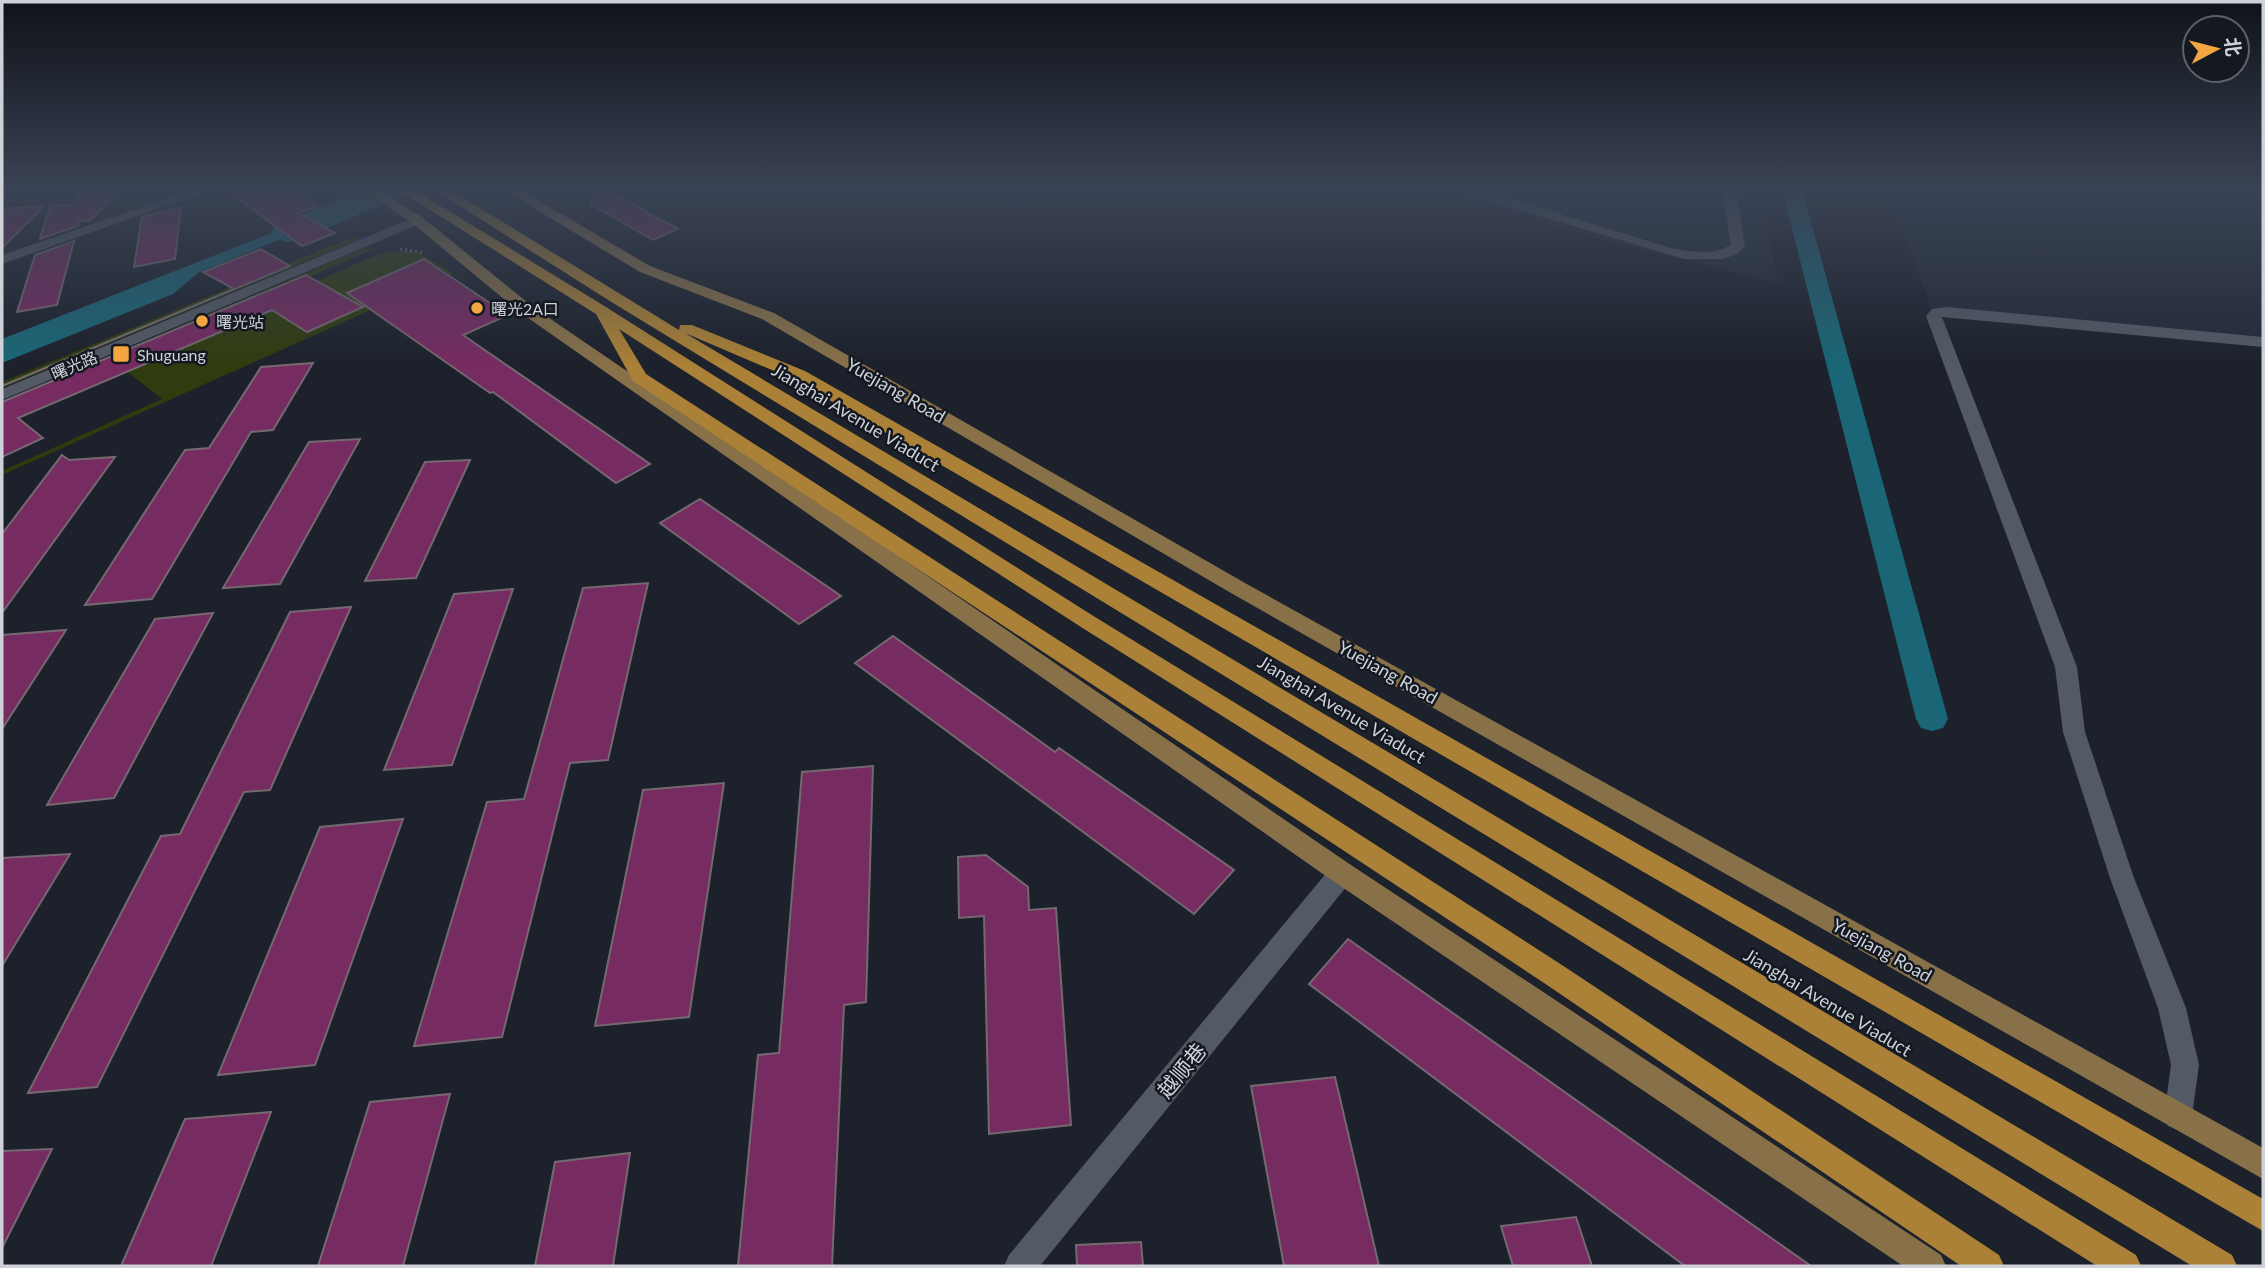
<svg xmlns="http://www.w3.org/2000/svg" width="2265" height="1268" viewBox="0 0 2265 1268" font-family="Lato,'Noto Sans SC',sans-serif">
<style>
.built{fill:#222a38}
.green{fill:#2f3c0e}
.water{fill:#1a6676}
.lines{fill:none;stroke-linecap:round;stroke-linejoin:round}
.canal{fill:#1a6676;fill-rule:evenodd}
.river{fill:#1a6676;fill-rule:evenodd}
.building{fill:#762b61;stroke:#756870;stroke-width:2}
.path{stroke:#62666f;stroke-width:3.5;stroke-dasharray:2.5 2.5;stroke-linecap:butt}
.minor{fill:#545a65;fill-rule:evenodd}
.major{fill:#887149;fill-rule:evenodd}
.highway{fill:#aa8136;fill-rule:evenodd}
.poi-dot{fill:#f2a541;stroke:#131821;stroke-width:2.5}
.labels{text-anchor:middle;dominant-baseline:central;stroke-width:5;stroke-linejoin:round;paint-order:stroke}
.far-poi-label{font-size:16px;fill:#ced2d8;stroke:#131821;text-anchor:start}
.far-street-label{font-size:16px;fill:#ced2d8;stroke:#131821}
.street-label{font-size:18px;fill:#ced2d8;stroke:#131821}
.near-street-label{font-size:21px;fill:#ced2d8;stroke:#131821}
</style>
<rect width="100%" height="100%" fill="#1c212b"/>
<g class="built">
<polygon points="1446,189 1760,189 1778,283 1606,241"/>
<polygon points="1792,189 2243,189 2263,210 2263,337 1931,308 1892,200"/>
</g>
<g class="green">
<polygon points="359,236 357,240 2,388 2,382 352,237"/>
<polygon points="364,248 372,250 2,408 2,402"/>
<polygon points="405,251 421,254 453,273 2,475 2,471 162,399 120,366 363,261 382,253"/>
</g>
<polygon class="water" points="345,204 353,210 199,272 173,294 2,363 2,339"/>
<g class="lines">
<polygon class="canal" points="1782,189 1802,189 1948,719 1943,728 1932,731 1921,728 1916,719"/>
<polygon class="river" points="364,189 408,189 403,196 300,239 288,242 276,239 271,232 276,225"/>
</g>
<g class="building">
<polygon points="86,189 121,189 91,220 80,221 78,226 40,239 50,206 70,205"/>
<polygon points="225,189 292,189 317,206 298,213 335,233 302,246"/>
<polygon points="599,189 604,189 678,229 653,240 591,204"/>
<polygon points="44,206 2,248 2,209"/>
<polygon points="181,207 175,259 134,267 142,217"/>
<polygon points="74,241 57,305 17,312 35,255"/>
<polygon points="261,249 290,266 2,386 234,289 203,272"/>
<polygon points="424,259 508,315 463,335 650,464 616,483 493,392 490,393 347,293"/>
<polygon points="306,275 363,307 307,332 272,310 18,418 43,438 2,457 2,402"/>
<polygon points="313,363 273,430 251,432 152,599 85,605 185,450 209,448 261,367"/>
<polygon points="360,439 280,584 223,588 309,442"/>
<polygon points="62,455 69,460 115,457 2,613 2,534"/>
<polygon points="470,460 416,578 365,581 425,462"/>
<polygon points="700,499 841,596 799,624 660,523"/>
<polygon points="648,583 608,760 570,763 502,1037 414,1046 487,802 524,799 583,588"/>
<polygon points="513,589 452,765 384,770 454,594"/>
<polygon points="351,607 270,790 244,792 97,1087 28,1093 161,836 180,834 290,612"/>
<polygon points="213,613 114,798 47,805 155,619"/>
<polygon points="66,630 2,729 2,635"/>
<polygon points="893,636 1055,752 1059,748 1234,870 1194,914 855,663"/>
<polygon points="873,766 866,1002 844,1005 832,1266 738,1266 758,1055 779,1053 802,772"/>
<polygon points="724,783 689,1017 595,1026 643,790"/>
<polygon points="403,819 315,1065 218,1075 320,827"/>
<polygon points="70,854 2,966 2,858"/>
<polygon points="986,855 1028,887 1029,910 1056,908 1071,1125 989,1134 984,916 959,918 958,857"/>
<polygon points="1348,939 1811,1266 1685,1266 1309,984"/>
<polygon points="1335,1077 1379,1266 1284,1266 1251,1086"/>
<polygon points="450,1094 403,1266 318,1266 370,1102"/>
<polygon points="271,1112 211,1266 121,1266 185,1119"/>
<polygon points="52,1149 2,1248 2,1151"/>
<polygon points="630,1153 613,1266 535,1266 555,1162"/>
<polygon points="1576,1217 1592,1266 1513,1266 1501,1226"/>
<polygon points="1141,1242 1143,1266 1077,1266 1076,1245"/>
</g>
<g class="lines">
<polyline class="path" points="400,249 425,253"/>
<g class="minor">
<polygon points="194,189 214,189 2,264 2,255"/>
<path d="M1457,189H1478L1671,248C1691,252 1712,256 1731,245L1722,189H1736L1745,247L1735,255L1722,259H1684L1459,192Z"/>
<polygon points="417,216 424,220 422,223 2,400 2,389"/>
<polygon points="1947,307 2263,337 2263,347 1942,317 2077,667 2085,732 2134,878 2186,1008 2199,1065 2192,1116 2188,1126 2178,1130 2168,1126 2164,1116 2171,1065 2158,1008 2110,878 2063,732 2055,667 1926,316 1932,309"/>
<polygon points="1342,862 1351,865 1354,873 1351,881 1040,1266 1004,1266 1009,1255 1333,865"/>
</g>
<g class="major">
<polygon points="361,189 377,189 422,217 533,307 1351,865 1941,1255 1946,1266 1903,1266 1333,881 521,313 412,223"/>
<polygon points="502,189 519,189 650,266 774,313 1245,583 2263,1148 2263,1179 1231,593 762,319 640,272"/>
</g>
<g class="highway">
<polygon points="397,189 413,189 606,307 1095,617 2136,1255 2141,1266 2097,1266 1081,627 619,329 646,374 1565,967 1999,1255 2004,1266 1961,1266 1547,985 633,381 596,314"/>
<polygon points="433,189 449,189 679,330 680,325 692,325 805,371 2263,1199 2263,1231 793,379 685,333 2232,1255 2237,1266 2192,1266 613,303"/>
</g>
</g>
<linearGradient id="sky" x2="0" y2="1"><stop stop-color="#0f1218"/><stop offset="0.52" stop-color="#3a4355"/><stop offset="1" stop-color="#3a4355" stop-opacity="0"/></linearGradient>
<rect width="2265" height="366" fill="url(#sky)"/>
<g class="poi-dot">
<circle cx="477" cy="308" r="7"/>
<circle cx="202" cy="321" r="7"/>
<rect x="112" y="345" width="18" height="18" rx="3.5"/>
</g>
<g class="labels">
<g class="far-poi-label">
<text x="491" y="308">曙光2A口</text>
<text x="216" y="321">曙光站</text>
<text x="137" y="354">Shuguang</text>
</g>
<g class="far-street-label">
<text transform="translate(74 365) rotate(-23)">曙光路</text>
</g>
<g class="street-label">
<text transform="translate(896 390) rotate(30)">Yuejiang Road</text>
<text transform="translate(856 417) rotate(31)">Jianghai Avenue Viaduct</text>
<text transform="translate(1388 672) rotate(29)">Yuejiang Road</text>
<text transform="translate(1342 709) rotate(31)">Jianghai Avenue Viaduct</text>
<text transform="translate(1882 950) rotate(29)">Yuejiang Road</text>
<text transform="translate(1828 1002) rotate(31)">Jianghai Avenue Viaduct</text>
</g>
<g class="near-street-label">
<text transform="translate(1181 1070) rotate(-51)">越顺巷</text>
</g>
</g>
<rect width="2265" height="1268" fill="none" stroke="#ced2d8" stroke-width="7"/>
<g transform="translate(2216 49) rotate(83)"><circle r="33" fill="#131821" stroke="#5e626a" stroke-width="2"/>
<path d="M0-5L12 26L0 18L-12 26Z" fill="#f2a541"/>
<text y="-10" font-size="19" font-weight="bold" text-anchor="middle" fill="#ced2d8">北</text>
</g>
</svg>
